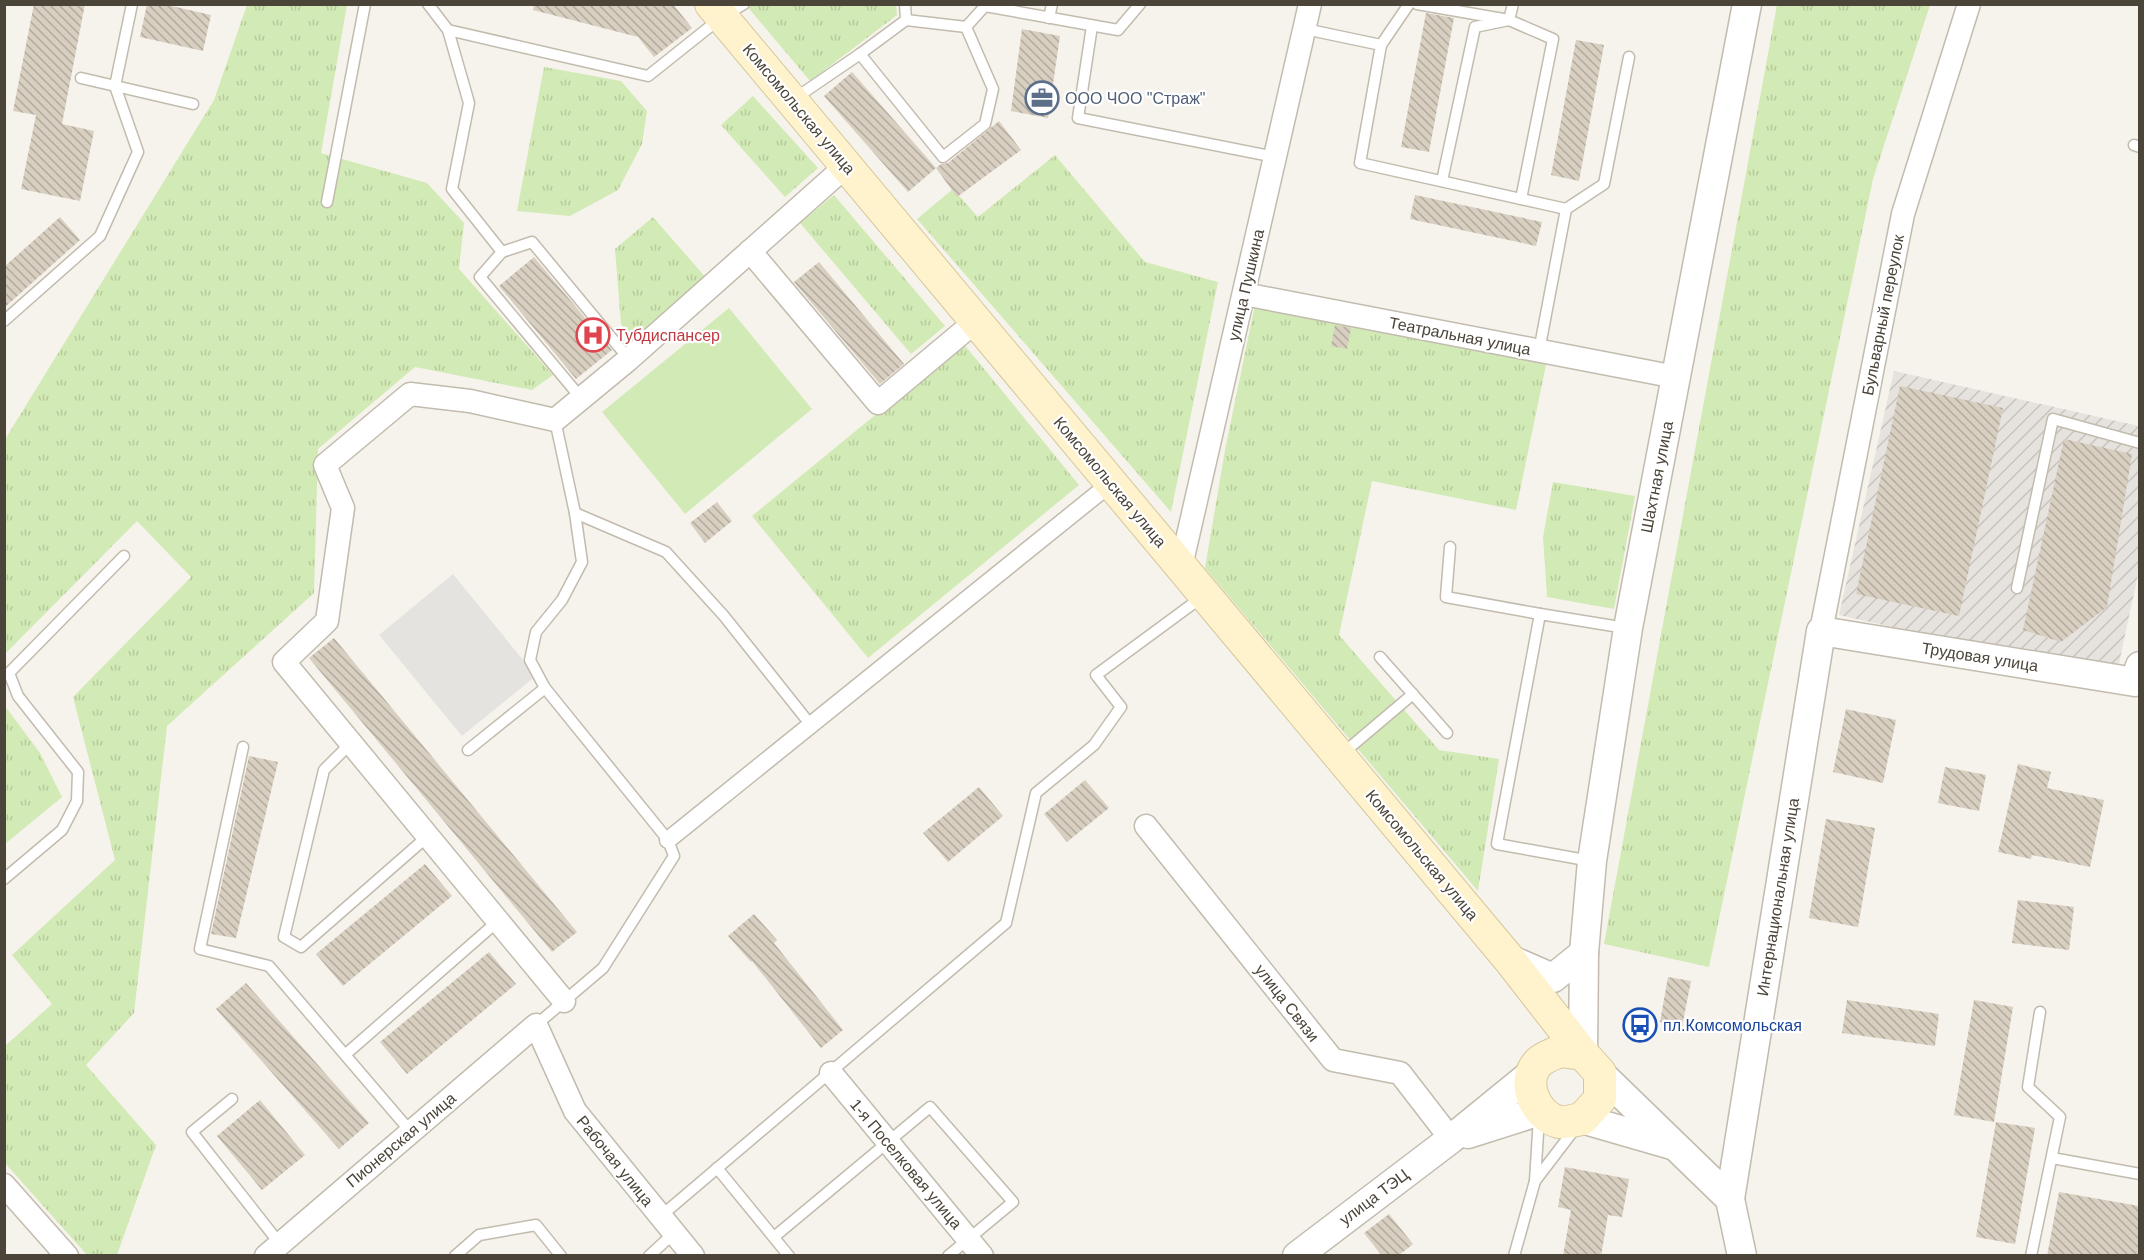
<svg xmlns="http://www.w3.org/2000/svg" width="2144" height="1260" viewBox="0 0 2144 1260" font-family="Helvetica,sans-serif">
<style>
.industrial{fill:url(#industrial-furrows)}
.grass{fill:url(#grass-tufts)}
.park{fill:#d2eab5}
.parking{fill:#e5e3e0}
.building{fill:url(#building-back-hatch)}
.lines{fill:none;stroke-linecap:round;stroke-linejoin:round}
.service-casing{stroke:#c2bbae;stroke-width:13}
.pedestrian-casing{stroke:#c2bbae;stroke-width:19}
.minor-casing{stroke:#c2bbae;stroke-width:25}
.tertiary-casing{stroke:#c2bbae;stroke-width:31}
.secondary-casing{stroke:#d6c79b;stroke-width:34}
.service{stroke:#fff;stroke-width:10}
.pedestrian{stroke:#fff;stroke-width:16}
.minor{stroke:#fff;stroke-width:22}
.tertiary{stroke:#fff;stroke-width:28}
.secondary{stroke:#fff3cd;stroke-width:32}
.labels{text-anchor:middle;dominant-baseline:central;stroke-width:4.5;stroke-linejoin:round;paint-order:stroke}
.service-label{font-size:16px;fill:#4e5e75;stroke:#fff;text-anchor:start}
.street-label{font-size:16px;fill:#4b4439;stroke:#fff}
.health-label{font-size:16px;fill:#be3a42;stroke:#fff;text-anchor:start}
.transit-label{font-size:16px;fill:#164399;stroke:#fff;text-anchor:start}
</style>
<defs>
<pattern id="industrial-furrows" width="10" height="10" patternUnits="userSpaceOnUse" patternTransform="scale(1.5)"><rect width="10" height="10" fill="#e6e2dd"/><path d="M-1 1l2-2M0 10L10 0M9 11l2-2" fill="none" stroke="#c7c3be"/></pattern>
<pattern id="grass-tufts" width="24" height="20" patternUnits="userSpaceOnUse" patternTransform="scale(1.5)"><rect width="24" height="20" fill="#d2eab5"/><path d="M3 7l-1-3M5 7V3M7 7l1-3M15 17l-1-3M17 17v-4M19 17l1-3" fill="none" stroke="#b6ca9c"/></pattern>
<pattern id="building-back-hatch" width="6" height="6" patternUnits="userSpaceOnUse" patternTransform="scale(1.5)"><rect width="6" height="6" fill="#d8cfc1"/><path d="M-1 5l2 2M0 0l6 6M5-1l2 2" fill="none" stroke="#b1aa9e"/></pattern>
</defs>
<rect width="100%" height="100%" fill="#f6f3ec"/>
<polygon class="industrial" points="1894,371 2139,426 2139,570 2116,677 1839,615"/>
<g class="grass">
<polygon points="247,5 347,5 321,153 427,183 464,223 459,269 553,375 532,390 415,367 318,449 314,593 167,726 134,1013 86,1065 156,1145 117,1255 87,1255 5,1163 5,1046 52,1004 12,955 115,860 73,697 191,577 137,521 5,654 4,441 214,100"/>
<polygon points="746,5 896,5 897,15 810,81"/>
<polygon points="1777,5 1930,5 1873,179 1709,967 1604,944"/>
<polygon points="544,67 621,81 647,111 642,144 618,190 570,216 517,211"/>
<polygon points="753,96 818,168 785,197 721,125"/>
<polygon points="1055,155 1145,262 1218,282 1171,512 917,219 953,189 978,217"/>
<polygon points="834,195 945,326 911,354 800,223"/>
<polygon points="653,217 707,279 633,344 621,324 615,249"/>
<polygon points="1256,300 1547,360 1516,510 1372,481 1339,635 1439,750 1499,759 1478,891 1205,568 1225,450"/>
<polygon points="963,343 1079,485 868,658 752,516"/>
<polygon points="1553,482 1635,496 1614,609 1547,597 1543,537"/>
<polygon points="5,706 40,753 62,797 5,844"/>
</g>
<polygon class="park" points="729,308 812,409 685,514 602,412"/>
<polygon class="parking" points="453,574 536,676 462,736 379,635"/>
<g class="building">
<polygon points="34,4 85,4 62,124 94,131 80,201 21,189 36,115 13,111"/>
<polygon points="147,4 163,4 211,15 203,51 140,37"/>
<polygon points="534,4 673,4 692,28 654,57 638,37 533,10"/>
<polygon points="1426,13 1454,18 1429,152 1401,147"/>
<polygon points="1022,29 1060,36 1048,118 1011,111"/>
<polygon points="1576,40 1604,45 1579,181 1551,175"/>
<polygon points="852,72 936,168 908,192 824,96"/>
<polygon points="999,121 1021,150 957,197 936,168 941,164 948,163"/>
<polygon points="1415,195 1542,222 1536,246 1410,219"/>
<polygon points="60,217 80,240 4,308 4,267"/>
<polygon points="534,257 612,350 576,379 499,286"/>
<polygon points="819,262 904,364 880,384 794,282"/>
<polygon points="1335,325 1351,328 1347,349 1331,346"/>
<polygon points="1900,386 2003,408 1959,616 1856,594"/>
<polygon points="2064,439 2132,454 2107,607 2061,642 2023,630"/>
<polygon points="717,502 732,521 705,543 690,523"/>
<polygon points="334,638 577,932 552,952 309,658"/>
<polygon points="1846,709 1896,720 1883,783 1833,772"/>
<polygon points="249,756 278,762 236,938 211,934"/>
<polygon points="2018,764 2051,772 2047,788 2104,800 2090,867 2032,855 2031,859 1998,852"/>
<polygon points="1945,767 1986,775 1979,811 1938,803"/>
<polygon points="1085,780 1109,808 1067,842 1044,814"/>
<polygon points="979,787 1003,816 948,862 923,833"/>
<polygon points="1826,819 1875,828 1858,927 1809,918"/>
<polygon points="425,864 452,896 343,986 316,954"/>
<polygon points="2018,900 2074,907 2069,950 2012,943"/>
<polygon points="754,914 777,940 774,943 843,1030 821,1048 752,961 751,962 728,936"/>
<polygon points="489,952 516,984 407,1074 380,1042"/>
<polygon points="1668,977 1691,981 1682,1027 1660,1022"/>
<polygon points="246,983 369,1123 339,1149 216,1009"/>
<polygon points="1847,1000 1939,1014 1935,1046 1842,1033"/>
<polygon points="1974,1000 2013,1007 1994,1122 1954,1115"/>
<polygon points="260,1100 305,1155 262,1190 217,1136"/>
<polygon points="1996,1122 2035,1128 2015,1244 1976,1237"/>
<polygon points="1565,1167 1629,1179 1622,1217 1608,1215 1601,1256 1563,1256 1571,1210 1558,1207"/>
<polygon points="2059,1192 2139,1206 2139,1256 2047,1256"/>
<polygon points="1389,1214 1413,1244 1398,1256 1382,1256 1364,1233"/>
</g>
<g class="lines">
<g class="service-casing">
<g id="service">
<polyline points="428,4 448,30 648,76 722,17 744,4"/>
<polyline points="905,4 906,20 966,27 985,6 1118,30 1140,4"/>
<polyline points="1417,4 1509,20 1553,39 1521,199"/>
<polyline points="1049,18 1052,4"/>
<polyline points="1092,26 1078,118 1275,157"/>
<polyline points="1305,29 1381,45 1360,163 1566,209 1539,351"/>
<polyline points="448,30 469,103 452,189 502,252 480,277 581,398"/>
<polyline points="1381,45 1409,4"/>
<polyline points="860,54 906,20"/>
<polyline points="81,78 193,104"/>
<polyline points="794,99 860,54 943,157 985,124 993,89 966,27"/>
<polyline points="2134,145 2140,147"/>
<polyline points="1442,181 1475,27 1509,20 1513,4"/>
<polyline points="327,202 365,4"/>
<polyline points="1566,209 1604,184 1629,57"/>
<polyline points="502,252 532,242 629,359"/>
<polyline points="4,321 100,236 138,152 115,86 132,4"/>
<polyline points="575,513 666,552 724,616 810,724"/>
<polyline points="1450,547 1446,597 1540,614"/>
<polyline points="2017,588 2053,419 2140,443"/>
<polyline points="1380,657 1447,733"/>
<polyline points="351,743 324,770 284,937 301,947 428,836"/>
<polyline points="243,747 200,949 269,966 411,1132"/>
<polyline points="468,750 545,688"/>
<polyline points="1342,754 1413,694"/>
<polyline points="1591,861 1497,844 1540,614 1626,628"/>
<polyline points="4,879 62,830 77,801 78,772 18,696 9,673 124,556"/>
<polyline points="536,1025 603,968 674,856 668,840 545,688 530,660 536,632 562,600 582,562 575,513 555,420"/>
<polyline points="346,1054 498,921"/>
<polyline points="232,1099 192,1132 280,1244"/>
<polyline points="2052,1158 2140,1174"/>
<polyline points="717,1168 789,1256"/>
<polyline points="1535,1181 1577,1126"/>
<polyline points="661,1216 1006,923 1036,793 1094,745 1121,707 1096,675 1202,597"/>
<polyline points="774,1237 930,1107 1013,1202 948,1256"/>
<polyline points="455,1256 479,1235 536,1225 561,1256"/>
<polyline points="649,1256 674,1233"/>
<polyline points="1514,1256 1535,1181 1539,1117"/>
<polyline points="2031,1256 2060,1117 2028,1087 2040,1012"/>
</g>
</g>
<g class="pedestrian-casing">
<polyline id="pedestrian" points="668,840 1111,483"/>
</g>
<g class="minor-casing">
<g id="minor">
<polyline points="750,251 878,403 976,321"/>
<polyline points="1244,294 1676,377"/>
<polyline points="1181,566 1310,4"/>
<polyline points="1821,631 1903,214 1969,4"/>
<polyline points="1146,826 1333,1060 1400,1073 1451,1139"/>
<polyline points="564,1001 284,662 327,621 343,508 325,465 410,394 470,401 555,420 629,359 846,166"/>
<polyline points="831,1073 982,1256"/>
<polyline points="4,1185 67,1256"/>
<polyline points="266,1256 536,1025 575,1111 693,1256"/>
</g>
</g>
<g class="tertiary-casing">
<g id="tertiary">
<polyline points="1509,959 1553,978 1584,953"/>
<polyline points="1583,1054 1584,953 1592,861 1628,628 1747,4"/>
<polyline points="1600,1073 1730,1199"/>
<polyline points="1582,1119 1672,1145"/>
<polyline points="1468,1134 1540,1111"/>
<polyline points="1297,1256 1451,1139 1532,1073"/>
<polyline points="1742,1256 1730,1199 1821,631 2135,682 2140,666"/>
</g>
</g>
<g class="secondary-casing">
<g id="secondary">
<polyline points="711,4 1509,959 1583,1054"/>
<path d="M1560,1051L1583,1054L1600,1073V1099L1582,1119C1575,1120 1565,1123 1559,1122C1535,1116 1520,1081 1539,1062C1544,1057 1554,1054 1560,1051Z"/>
</g>
</g>
<use href="#service" class="service"/>
<use href="#pedestrian" class="pedestrian"/>
<use href="#minor" class="minor"/>
<use href="#tertiary" class="tertiary"/>
<use href="#secondary" class="secondary"/>
</g>
<defs>
<g id="office-ring" transform="scale(1.725)"><circle r="9.5" fill="#fff" stroke="#5c6f8a" stroke-width="1.5"/><path d="M-6-3h4V-5.5h4V-3h4V5H-6ZM-1-4.5V-3h2v-1.5ZM-6 0V1H6V0Z" fill="#5c6f8a"/></g>
<g id="hospital-ring" transform="scale(1.725)"><circle r="9.5" fill="#fff" stroke="#e0444e" stroke-width="1.5"/><path d="M-5-5h3v3.5h4V-5h3V5h-3V1.5h-4V5h-3Z" fill="#e0444e"/></g>
<g id="bus-ring" transform="scale(1.725)"><circle r="9.5" fill="#fff" stroke="#1a4fb4" stroke-width="1.5"/><path d="M-5-6H5V4H4V6H2V4H-2V6H-4V4H-5ZM-3.5-4V0h7V-4ZM-3.5 1.2v1.5H-2V1.2ZM2 1.2v1.5H3.5V1.2Z" fill="#1a4fb4"/></g>
</defs>
<g fill-rule="evenodd">
<use href="#office-ring" x="1042" y="98"/>
<use href="#hospital-ring" x="593" y="335"/>
<use href="#bus-ring" x="1640" y="1025"/>
</g>
<g class="labels">
<g class="service-label">
<text x="1065" y="98">ООО ЧОО "Страж"</text>
</g>
<g class="street-label">
<text transform="translate(799 109) rotate(50)">Комсомольская улица</text>
<text transform="translate(1246 285) rotate(-77)">улица Пушкина</text>
<text transform="translate(1883 315) rotate(-79)">Бульварный переулок</text>
<text transform="translate(1460 336) rotate(11)">Театральная улица</text>
<text transform="translate(1657 477) rotate(-79)">Шахтная улица</text>
<text transform="translate(1110 482) rotate(50)">Комсомольская улица</text>
<text transform="translate(1980 657) rotate(9)">Трудовая улица</text>
<text transform="translate(1422 855) rotate(50)">Комсомольская улица</text>
<text transform="translate(1778 897) rotate(-81)">Интернациональная улица</text>
<text transform="translate(1287 1003) rotate(52)">улица Связи</text>
<text transform="translate(401 1140) rotate(-40)">Пионерская улица</text>
<text transform="translate(615 1161) rotate(51)">Рабочая улица</text>
<text transform="translate(906 1164) rotate(50)">1-я Поселковая улица</text>
<text transform="translate(1374 1197) rotate(-37)">улица ТЭЦ</text>
</g>
<g class="health-label">
<text x="616" y="335">Тубдиспансер</text>
</g>
<g class="transit-label">
<text x="1663" y="1025">пл.Комсомольская</text>
</g>
</g>
<rect width="2144" height="1260" fill="none" stroke="#4b4439" stroke-width="12"/>
</svg>
